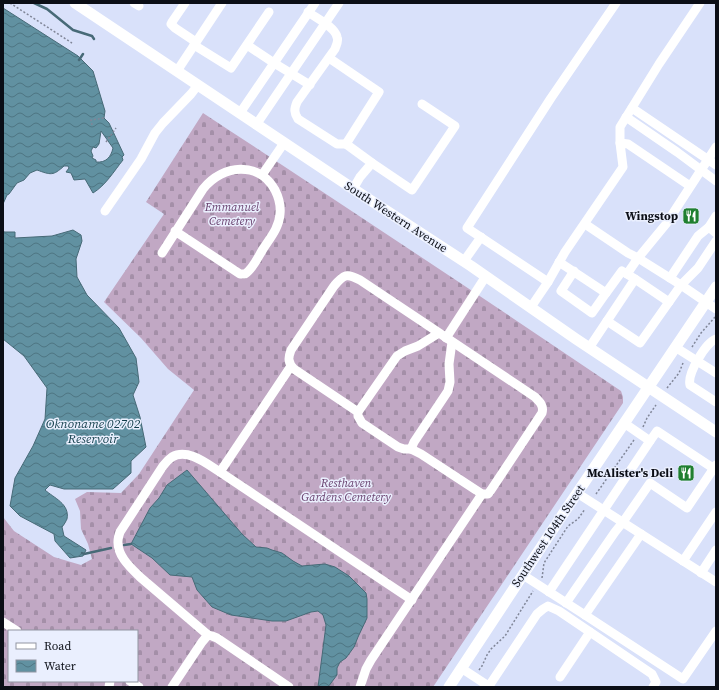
<svg xmlns="http://www.w3.org/2000/svg" width="719" height="690" viewBox="0 0 719 690" font-family="'Source Serif 4',serif">
<style>
.cemetery{fill:url(#cemetery-stones);fill-rule:evenodd}
.water{fill:url(#water-waves);stroke:#476a77;fill-rule:evenodd}
.lines{fill:none;stroke-linecap:round;stroke-linejoin:round}
.stream{stroke:#476a77;stroke-width:2.5}
.path{stroke:#808698;stroke-width:1.5;stroke-dasharray:2 2;stroke-linecap:butt}
.minor{stroke:#fff;stroke-width:9}
.major{stroke:#fff;stroke-width:11}
.labels{text-anchor:middle;dominant-baseline:central;stroke-width:3;stroke-linejoin:round;paint-order:stroke}
.park-label{font-size:12px;font-style:italic;fill:#6a4370;stroke:#eaeffe}
.poi-label{font-size:12px;font-weight:bold;fill:#0b0e16;stroke:#eaeffe;text-anchor:end}
.street-label{font-size:12px;fill:#0b0e16;stroke:#eaeffe}
.water-label{font-size:13px;font-style:italic;fill:#113d4a;stroke:#eaeffe}
</style>
<defs>
<pattern id="cemetery-stones" width="16" height="16" patternUnits="userSpaceOnUse"><rect width="16" height="16" fill="#c1a8c4"/><path d="M2 7V4a2 2 0 0 1 4 0v3zM10 15v-3a2 2 0 0 1 4 0v3z" fill="#a48fa8"/></pattern>
<pattern id="water-waves" width="16" height="10" patternUnits="userSpaceOnUse"><rect width="16" height="10" fill="#6191a1"/><path d="M0 5q4-4 8 0t8 0" fill="none" stroke="#4e7582"/></pattern>
</defs>
<rect width="100%" height="100%" fill="#d9e1fa"/>
<path class="cemetery" d="M203,113C343,205 482,297 621,391L623,397V403L433,687H3V517L14,531L54,557L81,565L92,559L88,544L81,529L80,511L75,499L87,492L121,493L139,474L194,390L168,369L141,338L104,302L164,214L146,202ZM9,631H137V681H9Z"/>
<g class="water">
<path d="M3,8L78,56L93,71L105,111L104,118L109,123L124,155L122,157L123,160C114,171 106,185 93,193L85,179L74,180L71,173L66,172L69,168L68,166H64C53,176 51,175 37,170L30,173L24,180L17,183L9,194L7,195L3,204ZM101,131L113,148C111,157 106,163 96,162V160L92,158L93,156L91,151L93,147L96,148L99,144Z"/>
<path d="M3,230L4,232H15V238L52,236L73,230L81,235L82,241L76,259L77,277L87,295L119,328L136,358L139,382L133,395L140,417L146,447L131,461V473L113,489H64L50,485L45,490C54,498 70,504 67,519C66,521 64,525 62,527L64,536L86,550L83,556L70,558L55,541L54,534L20,516L10,506L15,478L33,446L45,419L47,388L24,356L3,339Z"/>
<polygon points="187,470 242,534 256,547 267,548 272,550 282,553 293,561 302,566 325,564 335,567 349,576 366,593 367,599 367,618 358,637 354,647 346,658 340,662 337,668 337,675 328,687 318,687 326,625 323,615 318,611 311,612 286,621 272,621 231,615 212,607 197,590 192,577 170,575 152,558 131,544 150,508 159,498 167,485"/>
</g>
<g class="lines">
<g class="stream">
<polyline points="34,3 47,9 73,30 92,36 94,39"/>
<polyline points="79,60 83,54"/>
<polyline points="124,545 131,544"/>
<polyline points="82,553 84,554 111,548"/>
</g>
<g class="path">
<polyline points="10,3 72,43"/>
<polyline points="92,125 91,120 104,118"/>
<polyline points="106,142 116,128"/>
<polyline points="692,347 701,333 715,317"/>
<polyline points="667,388 679,373 683,363"/>
<polyline points="643,427 647,418 656,405"/>
<polyline points="596,494 634,440"/>
<polyline points="542,578 544,563 568,526 578,519 585,509"/>
<polyline points="479,670 482,666 487,655 491,649 505,636 533,591"/>
</g>
<g class="minor">
<polyline points="134,3 139,6"/>
<polyline points="185,3 172,22 171,24 175,28 196,42"/>
<path d="M308,12C316,18 335,27 337,37C339,41 336,45 335,49L297,102C294,109 294,113 298,119L337,144H346"/>
<polyline points="194,45 231,68 269,12"/>
<polyline points="247,45 274,63 310,85"/>
<polyline points="329,58 379,92 346,144 372,163 360,177 353,189"/>
<polyline points="177,71 222,3"/>
<polyline points="632,108 716,165"/>
<polyline points="240,113 315,3"/>
<polyline points="626,117 677,152 716,181"/>
<polyline points="256,125 339,3"/>
<polyline points="620,143 628,144 690,186"/>
<polyline points="716,147 666,224 638,258 681,285 716,309"/>
<polyline points="372,163 412,190 455,126 422,104"/>
<polyline points="262,175 284,143"/>
<polyline points="105,211 141,159 155,133 163,123 191,94 198,85"/>
<polyline points="716,216 709,227 716,233"/>
<polyline points="585,224 628,253 638,258 627,274 635,279 607,321"/>
<path d="M162,253L203,189C223,164 259,161 275,190C279,198 281,205 280,214C279,228 270,238 263,249C258,257 253,269 245,274H240L175,231"/>
<polyline points="464,261 481,237"/>
<polyline points="559,262 606,293 592,313 561,291 574,271"/>
<polyline points="670,278 698,236 709,227"/>
<polyline points="635,279 669,302"/>
<polyline points="548,282 467,228 551,98 616,3"/>
<polyline points="606,293 622,271 627,274"/>
<polyline points="531,307 548,282 565,252 623,167 620,143 620,127 659,64 700,3"/>
<polyline points="446,338 486,276"/>
<path d="M716,339C706,342 687,374 690,385L716,402"/>
<polyline points="675,347 716,373"/>
<polyline points="589,348 607,321 640,343 681,285 698,268 716,241"/>
<path d="M358,412L294,369C288,363 288,358 291,350L334,286C344,274 347,273 360,280L535,397C540,402 544,406 542,413L491,490L488,494H482L421,454L411,449H404L398,447L362,423L358,416V412L397,356L405,351L418,346L439,333"/>
<polyline points="624,423 650,441 657,431 716,470"/>
<polyline points="411,449 414,442 448,391 450,382 449,364 452,342"/>
<polyline points="220,472 291,366"/>
<polyline points="577,493 716,582"/>
<polyline points="683,561 716,512"/>
<polyline points="701,573 716,550"/>
<polyline points="523,575 585,615 641,534"/>
<polyline points="549,592 650,441"/>
<polyline points="566,603 615,532 623,522 650,483 687,508 716,465"/>
<polyline points="585,615 683,679 716,631"/>
<polyline points="3,622 17,631"/>
<polyline points="461,668 490,687"/>
<polyline points="560,677 590,632"/>
<polyline points="130,681 139,687"/>
<polyline points="489,686 537,614 543,609 548,606 559,611 652,674 656,682 653,687"/>
<polyline points="109,687 110,681"/>
<polyline points="172,687 202,642 208,635"/>
<path d="M289,687L217,638L212,636L208,635L140,577C131,568 117,556 118,541C118,538 119,535 120,532L163,466C166,462 169,459 172,457C188,448 207,464 220,472L412,600"/>
<polyline points="360,687 366,669 371,660 482,494"/>
</g>
<g class="major">
<polyline points="75,3 364,196 471,266 576,339 716,432"/>
<polyline points="449,687 563,514 716,287"/>
</g>
</g>
<defs>
<g id="restaurant-square" transform="scale(0.9)"><rect x="-9" y="-9" width="18" height="18" rx="4" fill="#1f7f30" stroke="#eaeffe"/><path d="M-5-6h1v4h1v-4h1v4h1v-4h1v5L-1.5 .5V6h-2V.5L-5-1ZM5-6V6H3V1.5H1.5Q1.5-4 5-6Z" fill="#fff"/></g>
</defs>
<g fill-rule="evenodd">
<use href="#restaurant-square" x="691" y="216"/>
<use href="#restaurant-square" x="686" y="473"/>
</g>
<g class="labels">
<g class="park-label">
<text x="232" y="207">Emmanuel<tspan x="232" dy="14">Cemetery</tspan></text>
<text x="346" y="483">Resthaven<tspan x="346" dy="14">Gardens Cemetery</tspan></text>
</g>
<g class="poi-label">
<text x="678" y="216">Wingstop</text>
<text x="673" y="473">McAlister's Deli</text>
</g>
<g class="street-label">
<text transform="translate(396 217) rotate(33)">South Western Avenue</text>
<text transform="translate(548 536) rotate(-56)">Southwest 104th Street</text>
</g>
<g class="water-label">
<text x="93" y="423">Oknoname 02702<tspan x="93" dy="15">Reservoir</tspan></text>
</g>
</g>
<rect width="719" height="690" fill="none" stroke="#0b0e16" stroke-width="8"/>
<rect x="8" y="630" width="130" height="52" fill="#eaeffe" stroke="#9195a1"/>
<rect x="16" y="643" width="20" height="6" fill="#ffffff" stroke="#9195a1"/>
<text x="44" y="650" font-size="12" fill="#0b0e16">Road</text>
<rect x="16" y="660" width="20" height="12" fill="url(#water-waves)" stroke="#9195a1"/>
<text x="44" y="670" font-size="12" fill="#0b0e16">Water</text>
</svg>
